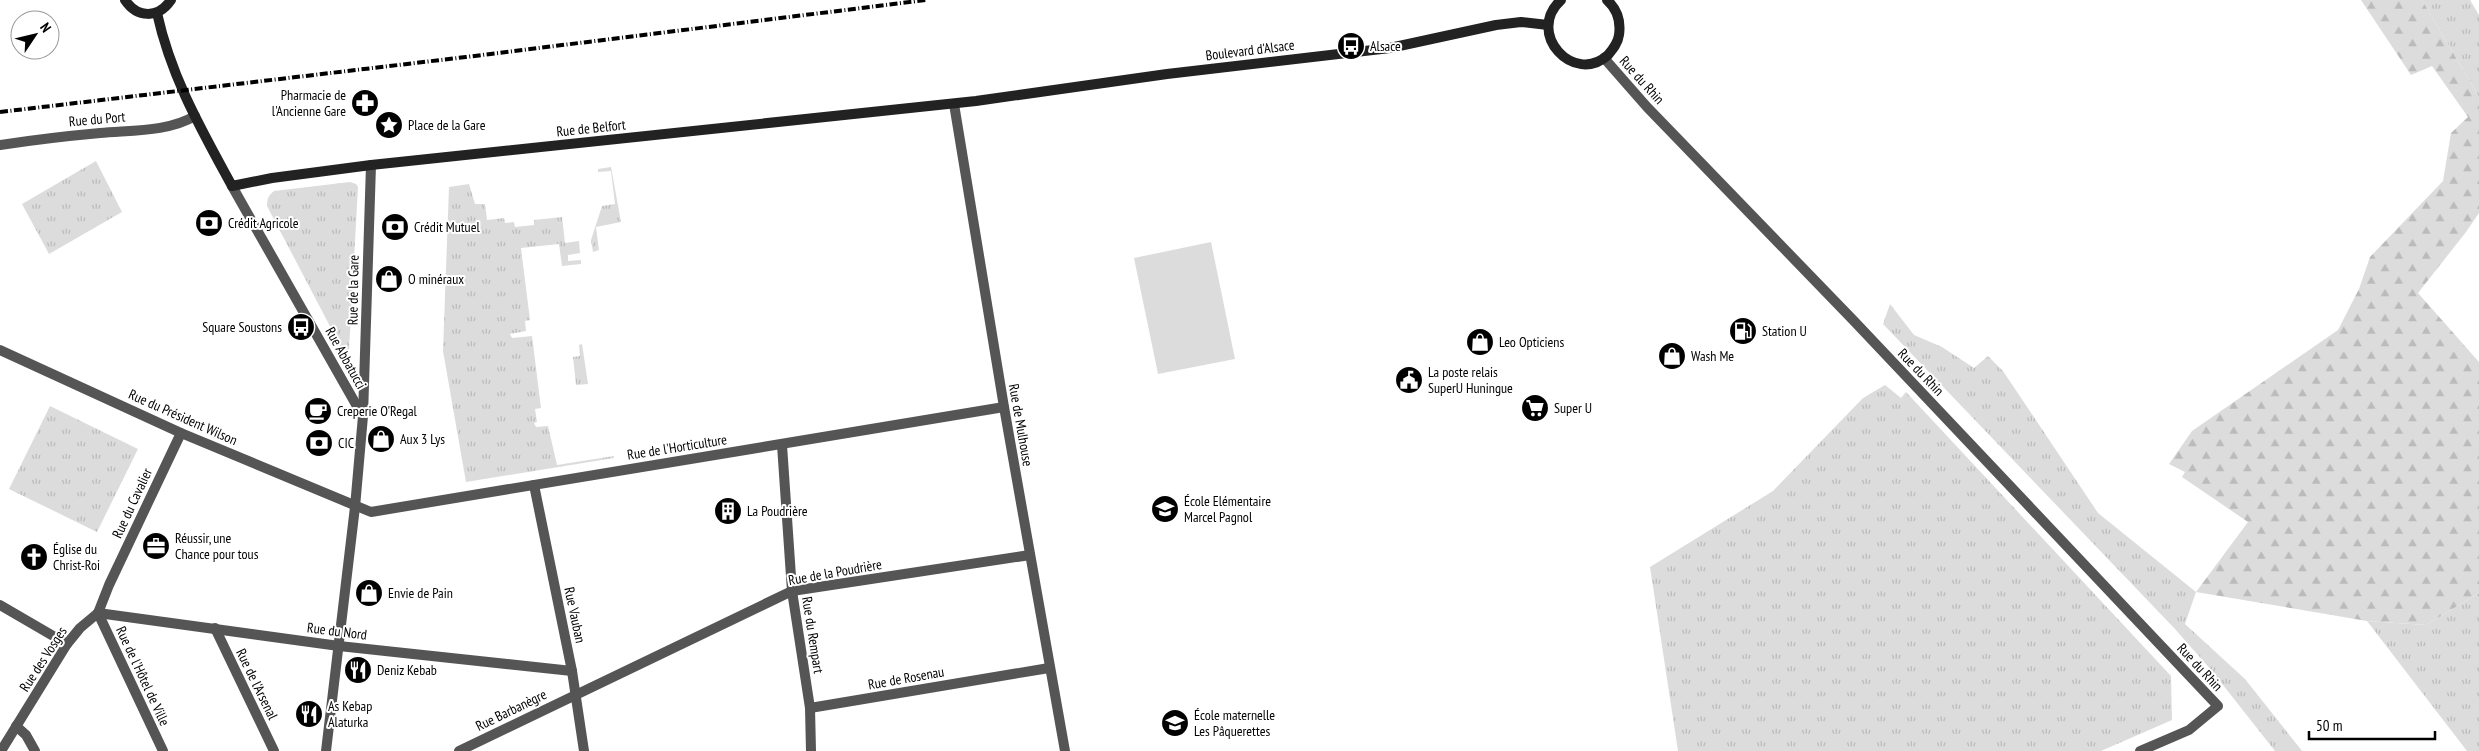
<svg xmlns="http://www.w3.org/2000/svg" width="2479" height="751" viewBox="0 0 2479 751" font-family="'PT Sans Narrow',sans-serif">
<style>
.grass{fill:url(#grass-tufts)}
.forest{fill:url(#forest-firs)}
.pitch{fill:#dcdcdc}
.lines{fill:none;stroke-linecap:round;stroke-linejoin:round}
.minor{stroke:#555;stroke-width:10}
.secondary{stroke:#222;stroke-width:10}
.rail{stroke:#000;stroke-width:4;stroke-dasharray:8 2.5 1 2.5;stroke-linecap:butt}
.labels{text-anchor:middle;dominant-baseline:central;stroke-width:4;stroke-linejoin:round;paint-order:stroke}
.poi-label{font-size:14px;fill:#000;stroke:#fff;text-anchor:start}
.street-label{font-size:14px;fill:#000;stroke:#fff}
</style>
<defs>
<pattern id="grass-tufts" width="24" height="20" patternUnits="userSpaceOnUse" patternTransform="scale(1.25)"><rect width="24" height="20" fill="#dcdcdc"/><path d="M3 7l-1-3M5 7V3M7 7l1-3M15 17l-1-3M17 17v-4M19 17l1-3" fill="none" stroke="#bbb"/></pattern>
<pattern id="forest-firs" width="22" height="20" patternUnits="userSpaceOnUse" patternTransform="scale(1.25)"><rect width="22" height="20" fill="#dcdcdc"/><path d="M5 1l3.5 6h-7zM16 11l3.5 6h-7z" fill="#bbb"/></pattern>
</defs>
<rect width="100%" height="100%" fill="#fff"/>
<g class="grass">
<polygon points="2422,0 2470,0 2479,15 2479,97"/>
<polygon points="96,161 122,212 49,254 22,204"/>
<polygon points="611,167 621,222 596,227 599,250 593,252 591,240 602,206 615,204 611,171 598,172 598,169"/>
<path d="M350,182L356,184L358,187L349,350L344,353L267,206C267,199 268,196 274,191Z"/>
<polygon points="469,184 475,204 485,204 487,220 504,218 505,223 514,222 515,227 534,225 534,220 562,217 565,243 579,241 580,253 568,255 568,261 581,260 581,264 562,266 559,244 521,248 530,320 525,321 526,331 510,334 512,338 532,336 541,408 535,409 537,422 534,423 536,427 548,426 557,465 614,456 614,458 466,482 443,351 449,187"/>
<polygon points="1890,304 1914,335 1942,347 1974,368 1988,356 2003,371 2098,513 2196,592 2185,624 2245,679 2302,751 2275,751 2212,671 2175,629 1883,324"/>
<polygon points="582,344 588,384 576,385 573,357 580,356 579,345"/>
<polygon points="1885,385 1901,398 1906,392 2171,676 2172,720 2101,751 1678,751 1650,567 1773,491 1863,398"/>
<polygon points="50,406 138,449 97,532 9,489"/>
<polygon points="2479,593 2479,751 2467,751 2367,621 2426,625"/>
</g>
<polygon class="forest" points="2361,0 2422,0 2479,97 2479,213 2466,232 2418,293 2479,362 2479,593 2426,625 2367,621 2196,592 2248,522 2182,477 2185,472 2169,464 2192,431 2338,330 2359,289 2370,257 2443,181 2451,133 2468,117 2432,66 2411,75"/>
<polygon class="pitch" points="1211,242 1235,359 1158,374 1134,258"/>
<g class="lines">
<g class="minor">
<polyline points="1604,58 1647,107 1854,321 2218,706 2189,730 2140,751"/>
<polyline points="954,104 1004,407 1065,751"/>
<path d="M0,145C33,140 67,136 100,133C131,130 168,132 195,116"/>
<polyline points="232,186 362,415"/>
<polyline points="0,350 181,433 371,512 1004,407"/>
<polyline points="782,445 792,591 810,708 811,751"/>
<polyline points="534,485 572,671 584,751"/>
<polyline points="0,605 67,644"/>
<polyline points="98,613 339,646 572,671"/>
<polyline points="98,613 109,585 181,433"/>
<polyline points="98,613 163,751"/>
<polyline points="215,628 274,751"/>
<polyline points="810,708 1049,668"/>
<polyline points="16,726 26,735 35,751"/>
<polyline points="1,751 67,644 80,628 98,613"/>
<polyline points="326,751 355,507 363,416 371,165"/>
<polyline points="459,751 792,591 1030,555"/>
</g>
<g class="secondary">
<path d="M125,0C137,18 158,19 171,0"/>
<path d="M1561,0C1525,33 1574,86 1608,55C1613,49 1618,43 1619,35C1621,21 1617,9 1607,0"/>
<path d="M157,13C171,77 201,129 232,186L272,178L371,165L976,101L1167,74L1390,48L1496,25L1521,22L1548,25"/>
</g>
<polyline class="rail" points="0,112 466,57 926,0"/>
</g>
<defs>
<g id="bus-disc" transform="scale(1.4375)"><circle r="9.5" fill="#000" stroke="#fff"/><path d="M-5-6H5V4H4V6H2V4H-2V6H-4V4H-5ZM-3.5-4V0h7V-4ZM-3.5 1.2v1.5H-2V1.2ZM2 1.2v1.5H3.5V1.2Z" fill="#fff"/></g>
<g id="pharmacy-disc" transform="scale(1.4375)"><circle r="9.5" fill="#000" stroke="#fff"/><path d="M-2-6h4v4h4v4h-4v4h-4v-4h-4v-4h4Z" fill="#fff"/></g>
<g id="sight-disc" transform="scale(1.4375)"><circle r="9.5" fill="#000" stroke="#fff"/><path d="M0-6L1.8-2.2L6-1.7L2.9 1.2L3.7 5.4L0 3.3L-3.7 5.4L-2.9 1.2L-6-1.7L-1.8-2.2Z" fill="#fff"/></g>
<g id="bank-disc" transform="scale(1.4375)"><circle r="9.5" fill="#000" stroke="#fff"/><path d="M-6-4H6V4H-6ZM0-2.3a2.3 2.3 0 1 0 0 4.6a2.3 2.3 0 1 0 0-4.6Z" fill="#fff"/></g>
<g id="shop-disc" transform="scale(1.4375)"><circle r="9.5" fill="#000" stroke="#fff"/><path d="M-5-2.5h2.3a2.7 3.5 0 0 1 5.4 0H5L5.5 6h-11ZM-1.5-2.5h3a1.5 2.3 0 0 0-3 0Z" fill="#fff"/></g>
<g id="fuel-disc" transform="scale(1.4375)"><circle r="9.5" fill="#000" stroke="#fff"/><path d="M-5.5-6h7V0h2V4h1.3V-2.5L3-4.5l.8-.8L6-3V5H2.5V1h-1V6h-7ZM-4.2-4.7v3.2H.2V-4.7Z" fill="#fff"/></g>
<g id="civic-disc" transform="scale(1.4375)"><circle r="9.5" fill="#000" stroke="#fff"/><path d="M-.6-6.5H3V-4.5H.6V-3L4-1V1h2V6H-6V1h2V-1L-.6-3ZM-1.2 2.5V6h2.4V2.5Z" fill="#fff"/></g>
<g id="supermarket-disc" transform="scale(1.4375)"><circle r="9.5" fill="#000" stroke="#fff"/><path d="M-6-5.5h2.5l.6 2H6L4.5 2H-2.5L-4.4-4H-6ZM-1.5 3.2a1.3 1.3 0 1 0 .1 0ZM3 3.2a1.3 1.3 0 1 0 .1 0Z" fill="#fff"/></g>
<g id="cafe-disc" transform="scale(1.4375)"><circle r="9.5" fill="#000" stroke="#fff"/><path d="M-5.5-4.5H6V0H3Q3 3.5 0 3.5H-2.5Q-5.5 3.5-5.5 0ZM3-3.2v2h1.7v-2ZM-6 4.5H4V6H-6Z" fill="#fff"/></g>
<g id="school-disc" transform="scale(1.4375)"><circle r="9.5" fill="#000" stroke="#fff"/><path d="M0-5L7-2L0 1L-7-2ZM-4 1L0 2.5L4 1V4Q0 6-4 4Z" fill="#fff"/></g>
<g id="building-disc" transform="scale(1.4375)"><circle r="9.5" fill="#000" stroke="#fff"/><path d="M-4-6H4V6H1V3H-1V6H-4ZM-2.5-4.3h1.7v1.8h-1.7ZM.8-4.3h1.7v1.8H.8ZM-2.5-1h1.7V.8h-1.7ZM.8-1h1.7V.8H.8Z" fill="#fff"/></g>
<g id="office-disc" transform="scale(1.4375)"><circle r="9.5" fill="#000" stroke="#fff"/><path d="M-6-3h4V-5.5h4V-3h4V5H-6ZM-1-4.5V-3h2v-1.5ZM-6 0V1H6V0Z" fill="#fff"/></g>
<g id="church-disc" transform="scale(1.4375)"><circle r="9.5" fill="#000" stroke="#fff"/><path d="M-1.2-6h2.4v3.5h3.3v2.4h-3.3V6h-2.4V-.1h-3.3v-2.4h3.3Z" fill="#fff"/></g>
<g id="restaurant-disc" transform="scale(1.4375)"><circle r="9.5" fill="#000" stroke="#fff"/><path d="M-5-6h1v4h1v-4h1v4h1v-4h1v5L-1.5 .5V6h-2V.5L-5-1ZM5-6V6H3V1.5H1.5Q1.5-4 5-6Z" fill="#fff"/></g>
</defs>
<g fill-rule="evenodd">
<use href="#bus-disc" x="1351" y="46"/>
<use href="#pharmacy-disc" x="365" y="103"/>
<use href="#sight-disc" x="389" y="125"/>
<use href="#bank-disc" x="209" y="223"/>
<use href="#bank-disc" x="395" y="227"/>
<use href="#shop-disc" x="389" y="279"/>
<use href="#bus-disc" x="301" y="327"/>
<use href="#fuel-disc" x="1743" y="331"/>
<use href="#shop-disc" x="1480" y="342"/>
<use href="#shop-disc" x="1672" y="356"/>
<use href="#civic-disc" x="1409" y="380"/>
<use href="#supermarket-disc" x="1535" y="408"/>
<use href="#cafe-disc" x="318" y="411"/>
<use href="#shop-disc" x="381" y="439"/>
<use href="#bank-disc" x="319" y="443"/>
<use href="#school-disc" x="1165" y="509"/>
<use href="#building-disc" x="728" y="511"/>
<use href="#office-disc" x="156" y="546"/>
<use href="#church-disc" x="34" y="557"/>
<use href="#shop-disc" x="369" y="593"/>
<use href="#restaurant-disc" x="358" y="670"/>
<use href="#restaurant-disc" x="309" y="714"/>
<use href="#school-disc" x="1175" y="723"/>
</g>
<g class="labels">
<g class="poi-label">
<text x="1370" y="46">Alsace</text>
<text x="346" y="95" text-anchor="end">Pharmacie de<tspan x="346" dy="16">l'Ancienne Gare</tspan></text>
<text x="408" y="125">Place de la Gare</text>
<text x="228" y="223">Crédit Agricole</text>
<text x="414" y="227">Crédit Mutuel</text>
<text x="408" y="279">O minéraux</text>
<text x="282" y="327" text-anchor="end">Square Soustons</text>
<text x="1762" y="331">Station U</text>
<text x="1499" y="342">Leo Opticiens</text>
<text x="1691" y="356">Wash Me</text>
<text x="1428" y="372">La poste relais<tspan x="1428" dy="16">SuperU Huningue</tspan></text>
<text x="1554" y="408">Super U</text>
<text x="337" y="411">Creperie O'Regal</text>
<text x="400" y="439">Aux 3 Lys</text>
<text x="338" y="443">CIC</text>
<text x="1184" y="501">École Elémentaire<tspan x="1184" dy="16">Marcel Pagnol</tspan></text>
<text x="747" y="511">La Poudrière</text>
<text x="175" y="538">Réussir, une<tspan x="175" dy="16">Chance pour tous</tspan></text>
<text x="53" y="549">Église du<tspan x="53" dy="16">Christ-Roi</tspan></text>
<text x="388" y="593">Envie de Pain</text>
<text x="377" y="670">Deniz Kebab</text>
<text x="328" y="706">As Kebap<tspan x="328" dy="16">Alaturka</tspan></text>
<text x="1194" y="715">École maternelle<tspan x="1194" dy="16">Les Pâquerettes</tspan></text>
</g>
<g class="street-label">
<text transform="translate(1250 50) rotate(-7)">Boulevard d'Alsace</text>
<text transform="translate(1642 80) rotate(48)">Rue du Rhin</text>
<text transform="translate(97 119) rotate(-5)">Rue du Port</text>
<text transform="translate(591 128) rotate(-6)">Rue de Belfort</text>
<text transform="translate(353 290) rotate(-89)">Rue de la Gare</text>
<text transform="translate(346 358) rotate(61)">Rue Abbatucci</text>
<text transform="translate(1921 372) rotate(46)">Rue du Rhin</text>
<text transform="translate(183 417) rotate(24)">Rue du Président Wilson</text>
<text transform="translate(1021 425) rotate(80)">Rue de Mulhouse</text>
<text transform="translate(677 447) rotate(-9)">Rue de l'Horticulture</text>
<text transform="translate(132 503) rotate(-65)">Rue du Cavalier</text>
<text transform="translate(835 572) rotate(-10)">Rue de la Poudrière</text>
<text transform="translate(575 615) rotate(78)">Rue Vauban</text>
<text transform="translate(337 631) rotate(7)">Rue du Nord</text>
<text transform="translate(813 635) rotate(81)">Rue du Rempart</text>
<text transform="translate(43 659) rotate(-57)">Rue des Vosges</text>
<text transform="translate(2200 667) rotate(47)">Rue du Rhin</text>
<text transform="translate(143 676) rotate(65)">Rue de l'Hôtel de Ville</text>
<text transform="translate(906 678) rotate(-10)">Rue de Rosenau</text>
<text transform="translate(257 684) rotate(64)">Rue de l'Arsenal</text>
<text transform="translate(511 710) rotate(-26)">Rue Barbanègre</text>
</g>
</g>
<g transform="translate(35 35) rotate(55)"><circle r="24" fill="#ffffff" stroke="#999999"/>
<path d="M0-4L9 19L0 12L-9 19Z" fill="#000000"/>
<text y="-8" font-size="14" font-weight="bold" text-anchor="middle" fill="#000000">N</text>
</g>
<path d="M2309 731v8h126v-8" fill="none" stroke="#000000" stroke-width="2.5"/>
<text x="2316" y="731" font-size="15" fill="#000000" stroke="#ffffff" stroke-width="4" paint-order="stroke">50 m</text>
</svg>
